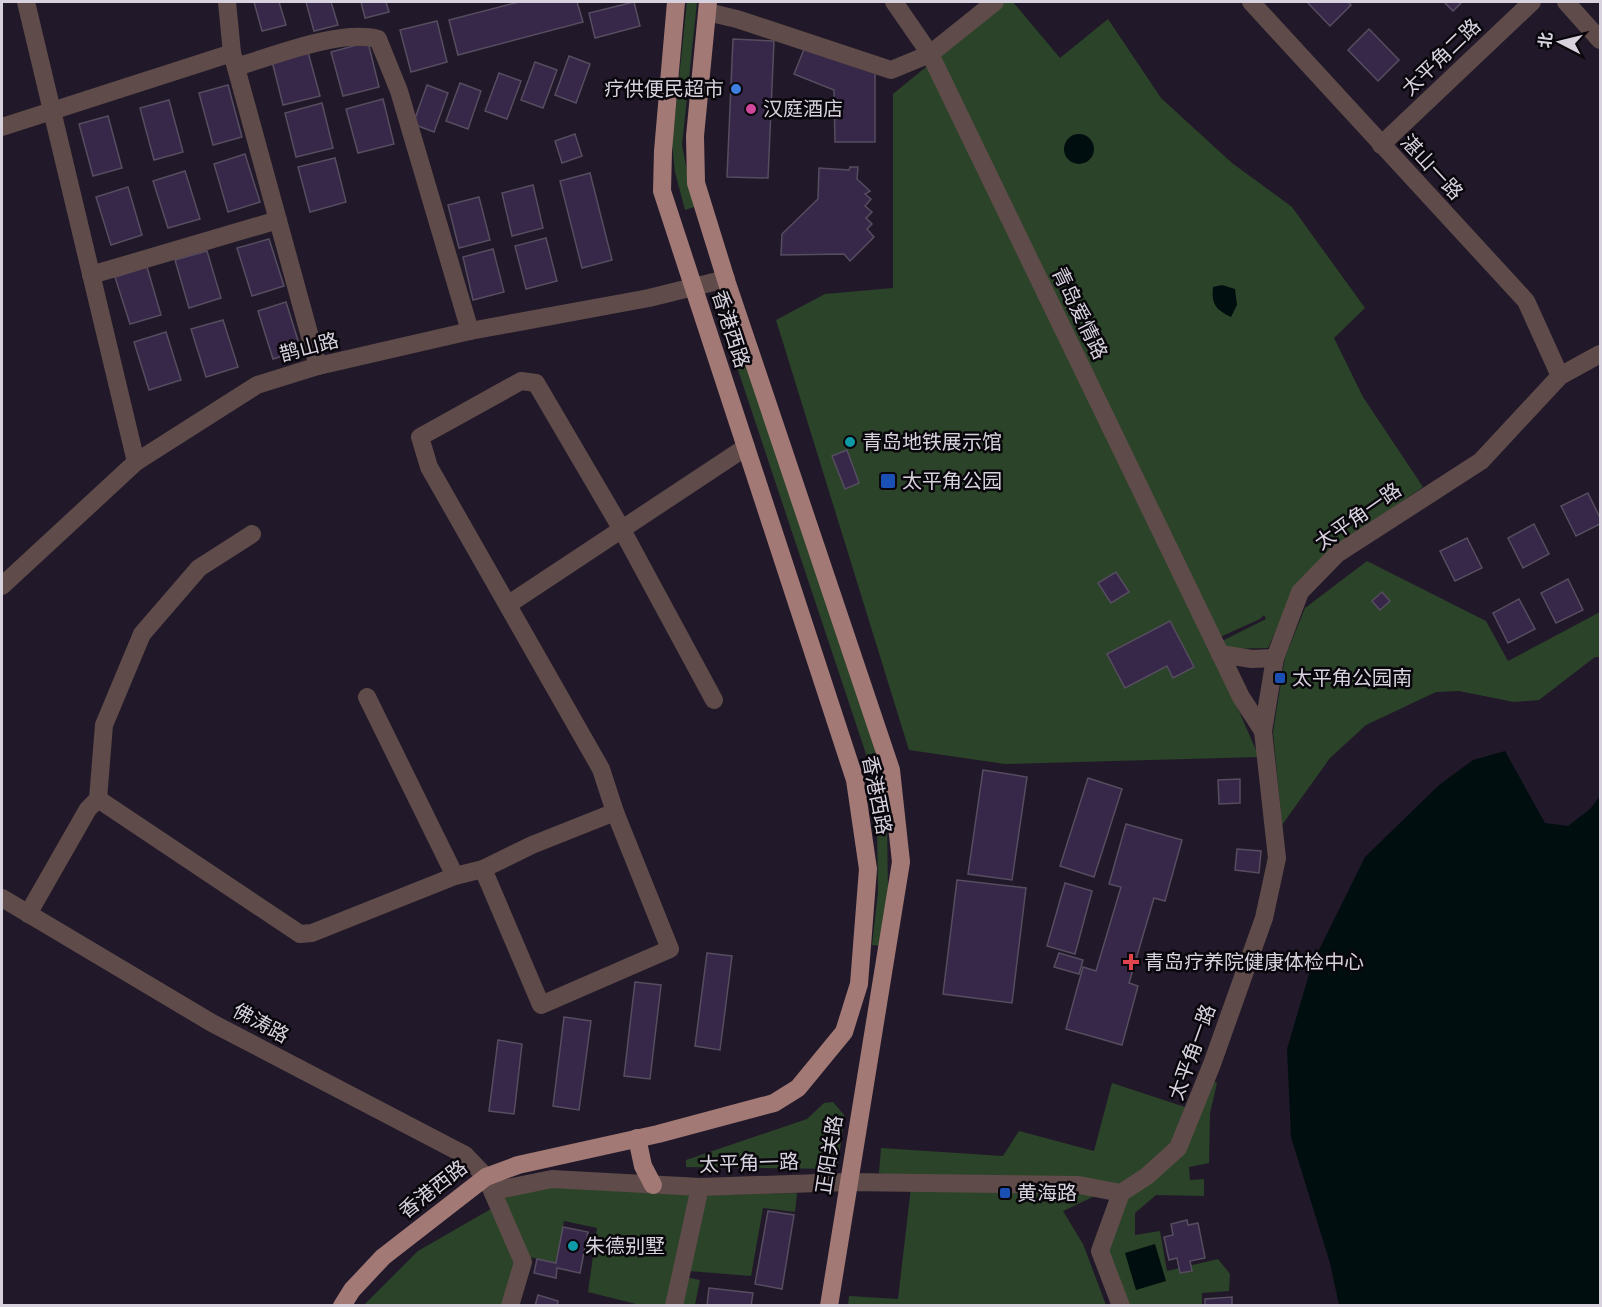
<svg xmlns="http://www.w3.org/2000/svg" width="1602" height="1307" viewBox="0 0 1602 1307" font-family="'Roboto Condensed','Noto Sans SC',sans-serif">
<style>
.green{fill:#2b4328}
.water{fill:#000e0f}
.building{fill:#372748;stroke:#564d60;stroke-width:1.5}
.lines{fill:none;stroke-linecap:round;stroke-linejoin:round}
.minor{stroke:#5f4b49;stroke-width:18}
.major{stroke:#a27975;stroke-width:18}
.shop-dot{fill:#3f7fe0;stroke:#09060c;stroke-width:2}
.hotel-dot{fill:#d1479c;stroke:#09060c;stroke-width:2}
.culture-dot{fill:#0f9aa8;stroke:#09060c;stroke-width:2}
.transit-dot{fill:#1a4fb4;stroke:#09060c;stroke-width:2}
.health-dot{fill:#e0444e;stroke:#09060c;stroke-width:2}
.labels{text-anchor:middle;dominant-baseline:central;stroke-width:5;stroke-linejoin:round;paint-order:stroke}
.street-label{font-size:20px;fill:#d7d2de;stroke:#09060c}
.poi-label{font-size:20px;fill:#d7d2de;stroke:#09060c;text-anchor:start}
</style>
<rect width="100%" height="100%" fill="#211929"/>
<g class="green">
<polygon points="687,2 697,2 682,145 694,207 685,210 675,172 672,144"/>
<polygon points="1005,2 1013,2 1060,58 1108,19 1161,98 1232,163 1292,207 1365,308 1334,338 1363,397 1423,487 1336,546 1297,584 1268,648 1227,649 1222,641 1266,619 1264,615 1260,619 1209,642 1259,757 1005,764 909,750 776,320 825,294 893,288 893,94"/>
<polygon points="728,309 875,750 887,822 888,893 881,946 872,945 878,892 877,823 866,754 719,313"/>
<polygon points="1367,561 1486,621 1508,661 1600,612 1600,657 1595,657 1539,700 1514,702 1459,691 1436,692 1366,725 1330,758 1282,825 1273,732 1285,657 1305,608"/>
<polygon points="1210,1080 1217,1083 1210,1113 1209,1163 1189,1167 1190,1180 1204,1179 1204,1196 1156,1195 1135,1213 1135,1235 1160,1231 1167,1271 1218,1259 1230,1274 1229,1291 1202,1293 1202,1305 1125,1305 1104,1252 1124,1195 1179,1153"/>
<polygon points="1112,1083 1191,1109 1173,1147 1144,1173 1063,1211 1083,1244 1106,1305 848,1306 849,1296 898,1299 912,1179 879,1173 881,1148 1003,1156 1019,1131 1094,1151"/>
<polygon points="833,1102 845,1116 837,1169 686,1167 686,1160 807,1119 824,1103"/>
<polygon points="560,1182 693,1192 667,1305 640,1305 588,1292 597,1228 564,1221 556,1263 529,1257 504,1197"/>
<polygon points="797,1193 795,1212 763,1208 751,1276 689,1271 704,1195"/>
<polygon points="496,1206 517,1264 504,1305 363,1306 418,1251"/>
<polygon points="685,1277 700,1280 695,1305 679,1306"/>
</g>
<g class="water">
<circle cx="1079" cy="149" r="15"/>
<path d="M1222,285L1235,289L1237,305L1231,317C1216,310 1211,304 1213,287Z"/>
<polygon points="1505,751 1545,823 1568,826 1590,809 1600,796 1600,1305 1339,1305 1330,1263 1291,1137 1287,1049 1312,964 1365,857 1439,785 1473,760"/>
<polygon points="1155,1244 1166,1281 1136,1290 1125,1253"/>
</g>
<g class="building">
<polygon points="254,2 279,2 286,25 262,31"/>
<polygon points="306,2 331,2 338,25 314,31"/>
<polygon points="361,2 386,2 389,12 365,18"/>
<polygon points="519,2 577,2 583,22 458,55 449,20"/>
<polygon points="634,2 640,26 595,38 589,13"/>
<polygon points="1307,2 1348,2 1351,5 1330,26"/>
<polygon points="1444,2 1462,2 1453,11"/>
<polygon points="437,21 447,62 411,72 400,30"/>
<polygon points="1369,29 1399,60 1378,81 1348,50"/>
<polygon points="733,39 774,41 768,178 727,177"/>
<polygon points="368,42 379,87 343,96 331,52"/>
<polygon points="807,42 875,69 875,142 835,142 834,90 794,74"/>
<polygon points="308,52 320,96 283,105 272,61"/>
<polygon points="569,56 590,64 576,103 555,95"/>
<polygon points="535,62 557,70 543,108 521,100"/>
<polygon points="499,73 521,81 507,119 485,111"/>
<polygon points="460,83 481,91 468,129 446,121"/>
<polygon points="228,85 242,137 213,145 199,93"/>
<polygon points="427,85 448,93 434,132 413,124"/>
<polygon points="383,99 394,144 358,153 346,109"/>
<polygon points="169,100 183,152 154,160 140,108"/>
<polygon points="322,103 333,148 296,157 285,113"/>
<polygon points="108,116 122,168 93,176 79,124"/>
<polygon points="575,134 582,156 562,163 555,141"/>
<polygon points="245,154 260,202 228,212 214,164"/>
<polygon points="335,158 346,202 310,212 298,167"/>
<polygon points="850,167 858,167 857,179 870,191 865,194 871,199 865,206 872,212 866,218 872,224 867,229 874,237 850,261 844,254 781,255 782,234 818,199 819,168 849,170"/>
<polygon points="185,171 200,219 168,228 153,181"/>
<polygon points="590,173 612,260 582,268 560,181"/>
<polygon points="533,185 543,228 512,236 502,193"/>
<polygon points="128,187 142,235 111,245 96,197"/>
<polygon points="479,197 490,240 459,248 448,205"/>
<polygon points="546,238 557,281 526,289 515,246"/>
<polygon points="269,239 284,286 252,296 237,248"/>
<polygon points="493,249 504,292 473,300 463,257"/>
<polygon points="207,251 221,298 189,308 175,260"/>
<polygon points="147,267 161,315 130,324 115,277"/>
<polygon points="286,302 301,350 273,359 258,311"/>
<polygon points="223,320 238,367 206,377 191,329"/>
<polygon points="166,332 181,380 149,390 134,342"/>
<polygon points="847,450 859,483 845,489 832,456"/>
<polygon points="1588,493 1600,518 1600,524 1576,536 1561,506"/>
<polygon points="1534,524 1549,554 1523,568 1508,538"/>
<polygon points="1467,538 1482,568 1455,581 1440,551"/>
<polygon points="1116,572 1129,592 1111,603 1098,583"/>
<polygon points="1568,579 1583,610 1556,623 1541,593"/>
<polygon points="1382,592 1390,601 1380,610 1372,601"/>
<polygon points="1519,599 1535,629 1508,643 1493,613"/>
<polygon points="1170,621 1194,667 1173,678 1167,666 1125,688 1107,654"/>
<polygon points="983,770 1027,777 1012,880 968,874"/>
<polygon points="1088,778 1122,789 1094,877 1060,866"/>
<polygon points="1240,779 1240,803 1219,804 1218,780"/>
<polygon points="1126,824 1182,840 1165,901 1154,898 1129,983 1138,986 1122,1045 1066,1029 1083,967 1096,971 1121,887 1109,884"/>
<polygon points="1237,849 1261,851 1259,873 1235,870"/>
<polygon points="957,880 1026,888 1012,1003 943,994"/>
<polygon points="1065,883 1092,891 1075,954 1047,946"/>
<polygon points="707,953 732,956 720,1050 695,1046"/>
<polygon points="1059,953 1083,960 1079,974 1054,967"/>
<polygon points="635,982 661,985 650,1079 624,1076"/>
<polygon points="564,1017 591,1021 579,1110 553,1106"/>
<polygon points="498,1040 522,1044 514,1114 489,1111"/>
<polygon points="768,1211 794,1215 782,1289 755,1284"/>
<polygon points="1187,1220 1188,1225 1198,1223 1205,1258 1190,1261 1192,1271 1180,1273 1177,1258 1169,1260 1164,1237 1173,1235 1171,1224"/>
<polygon points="563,1227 588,1232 580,1273 557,1268 556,1278 534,1273 537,1259 556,1263"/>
<polygon points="709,1288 753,1293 751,1306 707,1306"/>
<polygon points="538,1295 558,1301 557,1306 535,1306"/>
<polygon points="1232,1297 1232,1306 1205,1306 1205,1299"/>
</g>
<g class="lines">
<g class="minor">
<polyline points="26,2 136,462"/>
<polyline points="227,2 232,53"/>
<polyline points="894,2 930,54 1241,697 1263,731"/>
<polyline points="1251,2 1526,301 1560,376"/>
<polyline points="1566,2 1600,40"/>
<polyline points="707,12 737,19 891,70 930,54 995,2"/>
<path d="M236,67C274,56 339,29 378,39L399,91L470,331"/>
<polyline points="2,127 232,53 318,366"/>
<polyline points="1381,145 1532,2"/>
<polyline points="91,275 278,220"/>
<polyline points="2,586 136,462 257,385 318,366 470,331 649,298 726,279"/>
<polyline points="509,604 746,447"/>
<polyline points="1220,654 1252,659 1275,658"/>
<polyline points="367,697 455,876"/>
<polyline points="98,799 300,934 312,933 455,876 483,869 532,845 615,812"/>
<polyline points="483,869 541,1005 670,949 615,812 601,769 429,467 420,437 521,381 536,383 621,528 714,700"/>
<polyline points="2,898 212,1023 465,1155 486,1177 523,1262 510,1306"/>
<polyline points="28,914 88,809 98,799 104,725 142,634 199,568 252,534"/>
<polyline points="493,1191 552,1179 700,1187 847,1182 1079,1185 1121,1193 1147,1176 1178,1148 1212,1064 1264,918 1277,858 1263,731 1275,658 1300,592 1337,554 1481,461 1560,376 1600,354"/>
<polyline points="1121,1193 1100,1251 1121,1306"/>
<polyline points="674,1306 700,1187"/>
</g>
<g class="major">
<polyline points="708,2 695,136 696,183 727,283 891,770 901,862 829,1306"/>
<polyline points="637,1138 643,1166 653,1185"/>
<polyline points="342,1306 352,1290 383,1257 486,1177 518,1165 658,1134 774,1103 798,1088 844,1032 859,984 868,869 855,780 662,191 663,151 676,2"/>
</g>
</g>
<circle class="shop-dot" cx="736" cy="89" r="6"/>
<circle class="hotel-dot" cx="751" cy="109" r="6"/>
<g class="culture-dot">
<circle cx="850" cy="442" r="6"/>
<circle cx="573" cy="1246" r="6"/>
</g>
<g class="transit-dot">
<rect x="880" y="473" width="16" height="16" rx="3"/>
<rect x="1274" y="672" width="12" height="12" rx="3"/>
<rect x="999" y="1187" width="12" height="12" rx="3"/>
</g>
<path class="health-dot" d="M1128 953h6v6h6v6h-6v6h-6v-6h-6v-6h6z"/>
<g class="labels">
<g class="street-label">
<text transform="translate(1441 57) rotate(-44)">太平角二路</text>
<text transform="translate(1432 167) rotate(47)">湛山一路</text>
<text transform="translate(1080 313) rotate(64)">青岛爱情路</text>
<text transform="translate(731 329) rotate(72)">香港西路</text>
<text transform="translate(309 347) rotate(-15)">鹊山路</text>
<text transform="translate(1358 516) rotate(-35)">太平角一路</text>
<text transform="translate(877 795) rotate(79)">香港西路</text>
<text transform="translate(261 1023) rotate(28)">佛涛路</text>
<text transform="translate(1192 1052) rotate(-70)">太平角一路</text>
<text transform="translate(829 1155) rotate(-81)">正阳关路</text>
<text transform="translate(749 1163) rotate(-2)">太平角一路</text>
<text transform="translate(433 1189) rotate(-38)">香港西路</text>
</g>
<g class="poi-label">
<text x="724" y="89" text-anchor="end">疗供便民超市</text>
<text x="763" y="109">汉庭酒店</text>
<text x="862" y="442">青岛地铁展示馆</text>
<text x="902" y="481">太平角公园</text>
<text x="1292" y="678">太平角公园南</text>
<text x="1144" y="962">青岛疗养院健康体检中心</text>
<text x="1017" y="1193">黄海路</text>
<text x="585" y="1246">朱德别墅</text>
</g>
</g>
<rect width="1602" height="1307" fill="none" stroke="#d7d2de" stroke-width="6"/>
<g transform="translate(1560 42) rotate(277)" stroke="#09060c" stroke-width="4.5" paint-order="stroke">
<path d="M0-4.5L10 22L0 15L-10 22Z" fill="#d7d2de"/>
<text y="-9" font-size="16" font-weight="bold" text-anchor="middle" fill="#d7d2de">北</text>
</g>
</svg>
